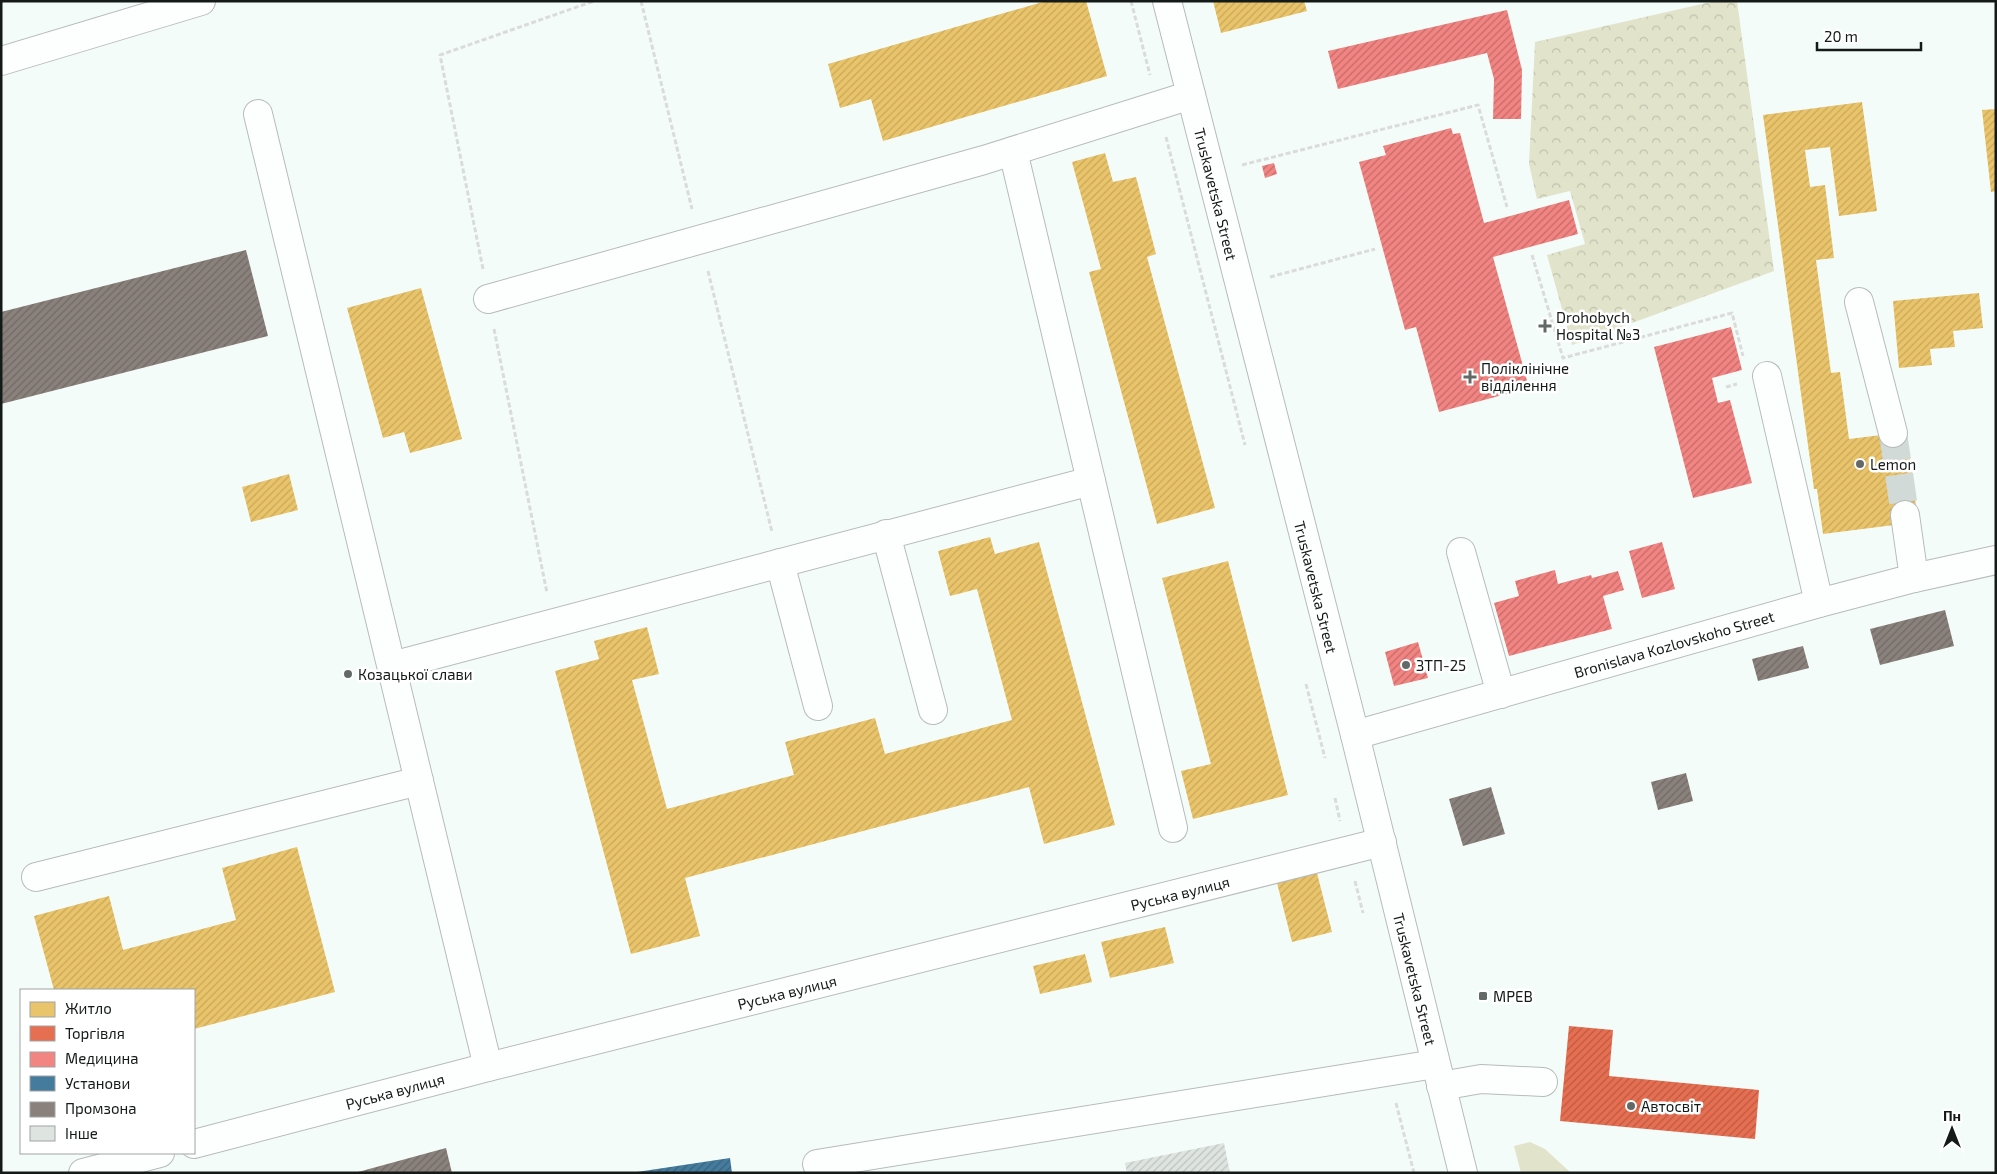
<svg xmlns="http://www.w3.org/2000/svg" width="1997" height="1174" viewBox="0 0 1997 1174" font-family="'Exo 2',sans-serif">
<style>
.green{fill:#e1e3ca}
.forest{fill:url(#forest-crowns)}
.homes{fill:url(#homes-hatch)}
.shops{fill:url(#shops-hatch)}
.health{fill:url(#health-hatch)}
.public{fill:url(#public-hatch)}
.industry{fill:url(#industry-hatch)}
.building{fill:url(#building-hatch)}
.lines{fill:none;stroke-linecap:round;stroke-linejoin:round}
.minor-tunnel{stroke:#d2dad7;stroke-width:28;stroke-dasharray:28 14;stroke-linecap:butt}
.minor-casing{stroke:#b6bcba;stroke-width:30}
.major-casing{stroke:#b6bcba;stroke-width:30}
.path{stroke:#d9dcda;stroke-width:3;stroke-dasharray:5 2.5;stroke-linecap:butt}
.minor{stroke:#fdfffe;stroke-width:28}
.major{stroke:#fdfffe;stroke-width:28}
.poi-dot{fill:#626967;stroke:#fff;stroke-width:2}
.labels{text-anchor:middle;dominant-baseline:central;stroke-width:5;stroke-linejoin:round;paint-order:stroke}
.street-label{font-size:15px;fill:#141a18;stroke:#fff}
.poi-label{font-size:15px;fill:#141a18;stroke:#fff;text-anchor:start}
</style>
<defs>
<pattern id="forest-crowns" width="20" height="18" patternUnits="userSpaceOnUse" patternTransform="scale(1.25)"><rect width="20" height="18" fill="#e1e3ca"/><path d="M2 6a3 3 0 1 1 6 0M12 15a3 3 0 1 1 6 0" fill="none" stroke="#c0c2ad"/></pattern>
<pattern id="homes-hatch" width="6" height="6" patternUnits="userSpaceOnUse" patternTransform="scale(1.25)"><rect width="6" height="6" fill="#e9c46a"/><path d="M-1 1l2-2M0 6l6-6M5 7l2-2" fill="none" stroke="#c7a85b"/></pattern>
<pattern id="shops-hatch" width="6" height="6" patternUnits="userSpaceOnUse" patternTransform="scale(1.25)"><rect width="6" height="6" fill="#e76f51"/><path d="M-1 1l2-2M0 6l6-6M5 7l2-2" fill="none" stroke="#ba5a42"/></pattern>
<pattern id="health-hatch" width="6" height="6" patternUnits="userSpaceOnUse" patternTransform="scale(1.25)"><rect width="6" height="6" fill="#f28482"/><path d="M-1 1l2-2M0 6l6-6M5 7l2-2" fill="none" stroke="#c36b69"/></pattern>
<pattern id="public-hatch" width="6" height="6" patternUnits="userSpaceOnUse" patternTransform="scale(1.25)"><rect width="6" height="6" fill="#457b9d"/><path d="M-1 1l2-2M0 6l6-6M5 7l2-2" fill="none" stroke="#38647f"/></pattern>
<pattern id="industry-hatch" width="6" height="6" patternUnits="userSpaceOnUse" patternTransform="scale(1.25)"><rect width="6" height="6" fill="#8a817c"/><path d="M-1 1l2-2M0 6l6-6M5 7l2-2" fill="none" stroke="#706965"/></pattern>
<pattern id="building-hatch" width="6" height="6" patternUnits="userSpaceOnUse" patternTransform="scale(1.25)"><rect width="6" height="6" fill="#dee4e0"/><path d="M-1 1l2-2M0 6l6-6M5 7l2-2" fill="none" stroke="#bec3bf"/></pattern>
</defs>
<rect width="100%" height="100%" fill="#f4fcf9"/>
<polygon class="green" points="1530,1142 1545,1149 1571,1173 1521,1173 1514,1146"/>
<polygon class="forest" points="1715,1 1737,1 1774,271 1572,345 1547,255 1585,244 1570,191 1537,199 1529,164 1535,42"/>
<g class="homes">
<polygon points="1046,1 1086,1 1107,76 883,141 871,99 840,108 828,64"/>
<polygon points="1213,1 1304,1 1307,11 1221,33"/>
<polygon points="1862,102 1877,211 1839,216 1830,147 1805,150 1810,187 1825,185 1834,258 1816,260 1831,373 1840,372 1849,439 1906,432 1917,513 1894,525 1823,534 1817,489 1814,489 1763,115"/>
<polygon points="1996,109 1996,191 1991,192 1982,110"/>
<polygon points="1105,153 1113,182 1136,177 1156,254 1147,257 1215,508 1157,524 1089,272 1101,269 1072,162"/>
<polygon points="421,288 462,439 410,453 404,432 383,438 347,308"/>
<polygon points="1979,293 1983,328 1953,331 1955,347 1930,349 1932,365 1899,368 1893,301"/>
<polygon points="289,474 298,510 251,522 242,487"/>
<polygon points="990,537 995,554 1039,542 1115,825 1044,844 1029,787 685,878 700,936 631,954 555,671 599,659 594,641 647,627 659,674 632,680 667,809 794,775 785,742 875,718 885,754 1012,720 977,589 950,596 938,551"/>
<polygon points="1228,561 1288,795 1193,819 1181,771 1211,764 1162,578"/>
<polygon points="297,847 335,992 194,1029 194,990 54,990 34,916 109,896 123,950 236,920 222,868"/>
<polygon points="1317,873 1332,932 1292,942 1277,883"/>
<polygon points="1165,927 1174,963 1110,978 1101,942"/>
<polygon points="1085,954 1092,982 1040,994 1033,966"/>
</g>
<polygon class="shops" points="1569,1026 1613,1030 1609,1076 1759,1090 1755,1139 1560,1121"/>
<g class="health">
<polygon points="1507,10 1522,70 1521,119 1493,119 1494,79 1487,53 1338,89 1328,51"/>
<polygon points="1451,128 1453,134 1460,133 1484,223 1569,200 1578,234 1493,257 1529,388 1439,412 1416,327 1405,330 1359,162 1386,155 1383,146"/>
<polygon points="1274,163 1277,174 1265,178 1262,166"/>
<polygon points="1731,327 1742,370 1712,378 1718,403 1730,400 1752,483 1693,498 1654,347"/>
<polygon points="1662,542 1675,589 1642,598 1629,551"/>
<polygon points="1555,570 1558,584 1591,575 1592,578 1618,571 1624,590 1603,596 1612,629 1509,656 1494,603 1519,596 1515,581"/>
<polygon points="1418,642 1428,678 1394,686 1385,652"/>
</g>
<polygon class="public" points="730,1158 732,1173 637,1173 637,1172"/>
<g class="industry">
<polygon points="246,250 268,336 1,404 1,312"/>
<polygon points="1945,610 1954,646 1880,665 1870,629"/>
<polygon points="1803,646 1809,668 1758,681 1752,659"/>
<polygon points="1686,773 1693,801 1658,810 1651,782"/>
<polygon points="1491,787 1505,834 1463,846 1449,799"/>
<polygon points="446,1148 452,1173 358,1173 358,1172"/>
</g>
<polygon class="building" points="1224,1143 1230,1173 1127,1173 1125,1163"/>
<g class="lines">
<polyline class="minor-tunnel" points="1893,433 1905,515"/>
<g class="minor-casing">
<g id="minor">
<polyline points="1,61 201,1"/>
<polyline points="258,114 488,1067"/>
<polyline points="1013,151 1173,828"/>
<polyline points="488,299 984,160 1191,95"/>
<polyline points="1859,302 1893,433"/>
<polyline points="1767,376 1819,603"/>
<polyline points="1905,515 1914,578"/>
<polyline points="886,534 933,710"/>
<polyline points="1461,552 1501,694"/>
<polyline points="780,563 818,706"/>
<polyline points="392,666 1091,481"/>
<polyline points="1355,735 1819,603 1914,578 1996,560"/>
<polyline points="36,877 419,781"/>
<polyline points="1441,1086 1481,1079 1543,1082"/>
<polyline points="194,1144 488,1067 1382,842"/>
<polyline points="817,1164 1435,1064"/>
<polyline points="83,1173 160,1153"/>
</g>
</g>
<g class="major-casing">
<polyline id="major" points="1167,1 1355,735 1463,1173"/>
</g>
<g class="path">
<polyline points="641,1 692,209"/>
<polyline points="1131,1 1150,75"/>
<polyline points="1166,137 1245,445"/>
<polyline points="1242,165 1478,105 1507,207"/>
<polyline points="1532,255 1563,358 1732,313 1743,356"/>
<polyline points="483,269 440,55 594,1"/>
<polyline points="708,271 772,532"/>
<polyline points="1270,277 1375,249"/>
<polyline points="494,329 547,593"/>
<polyline points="1726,387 1737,384"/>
<polyline points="1306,684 1325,758"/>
<polyline points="1335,798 1340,821"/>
<polyline points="1355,881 1363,913"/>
<polyline points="1396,1103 1414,1173"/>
</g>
<use href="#minor" class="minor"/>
<use href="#major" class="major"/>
</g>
<g class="poi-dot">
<path d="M1542.5 318.5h5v5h5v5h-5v5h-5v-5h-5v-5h5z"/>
<path d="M1467.5 369.5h5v5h5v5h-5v5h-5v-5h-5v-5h5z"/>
<circle cx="1860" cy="464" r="5"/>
<circle cx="1406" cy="665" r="5"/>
<circle cx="348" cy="674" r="5"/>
<rect x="1478" y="991" width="10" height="10" rx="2.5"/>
<circle cx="1631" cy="1106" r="5"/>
</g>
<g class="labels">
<g class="street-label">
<text transform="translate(1216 194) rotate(76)">Truskavetska Street</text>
<text transform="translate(1316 587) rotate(76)">Truskavetska Street</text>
<text transform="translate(1674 644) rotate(-16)">Bronislava Kozlovskoho Street</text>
<text transform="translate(1180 893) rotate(-14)">Руська вулиця</text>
<text transform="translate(1415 979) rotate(76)">Truskavetska Street</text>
<text transform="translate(787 992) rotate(-14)">Руська вулиця</text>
<text transform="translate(395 1091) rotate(-15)">Руська вулиця</text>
</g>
<g class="poi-label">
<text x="1556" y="317">Drohobych<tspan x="1556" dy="17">Hospital №3</tspan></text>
<text x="1481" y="368">Поліклінічне<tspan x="1481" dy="17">відділення</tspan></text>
<text x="1870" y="464">Lemon</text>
<text x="1416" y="665">ЗТП-25</text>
<text x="358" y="674">Козацької слави</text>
<text x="1493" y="996">МРЕВ</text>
<text x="1641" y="1106">Автосвіт</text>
</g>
</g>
<rect width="1997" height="1174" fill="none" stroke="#141a18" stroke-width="5"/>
<rect x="20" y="989" width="175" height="165" fill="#ffffff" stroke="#a1a3a3"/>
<rect x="30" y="1002" width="25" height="15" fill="#e9c46a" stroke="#a1a3a3"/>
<text x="65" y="1014" font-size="15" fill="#141a18">Житло</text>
<rect x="30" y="1026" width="25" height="15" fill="#e76f51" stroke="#a1a3a3"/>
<text x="65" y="1039" font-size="15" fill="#141a18">Торгівля</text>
<rect x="30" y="1052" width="25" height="15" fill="#f28482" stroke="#a1a3a3"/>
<text x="65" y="1064" font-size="15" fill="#141a18">Медицина</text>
<rect x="30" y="1076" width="25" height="15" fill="#457b9d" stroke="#a1a3a3"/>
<text x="65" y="1089" font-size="15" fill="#141a18">Установи</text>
<rect x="30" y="1102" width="25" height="15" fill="#8a817c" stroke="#a1a3a3"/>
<text x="65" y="1114" font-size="15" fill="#141a18">Промзона</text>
<rect x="30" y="1126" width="25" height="15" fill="#dee4e0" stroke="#a1a3a3"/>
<text x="65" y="1139" font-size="15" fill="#141a18">Інше</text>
<g transform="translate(1952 1129)" stroke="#ffffff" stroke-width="4" paint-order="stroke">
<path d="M0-4L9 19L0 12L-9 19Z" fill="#141a18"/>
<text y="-8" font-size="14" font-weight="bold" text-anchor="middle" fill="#141a18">Пн</text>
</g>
<path d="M1817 42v8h104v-8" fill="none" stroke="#141a18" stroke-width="2.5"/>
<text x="1824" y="42" font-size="15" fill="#141a18" stroke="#ffffff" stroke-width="4" paint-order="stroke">20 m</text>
</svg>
